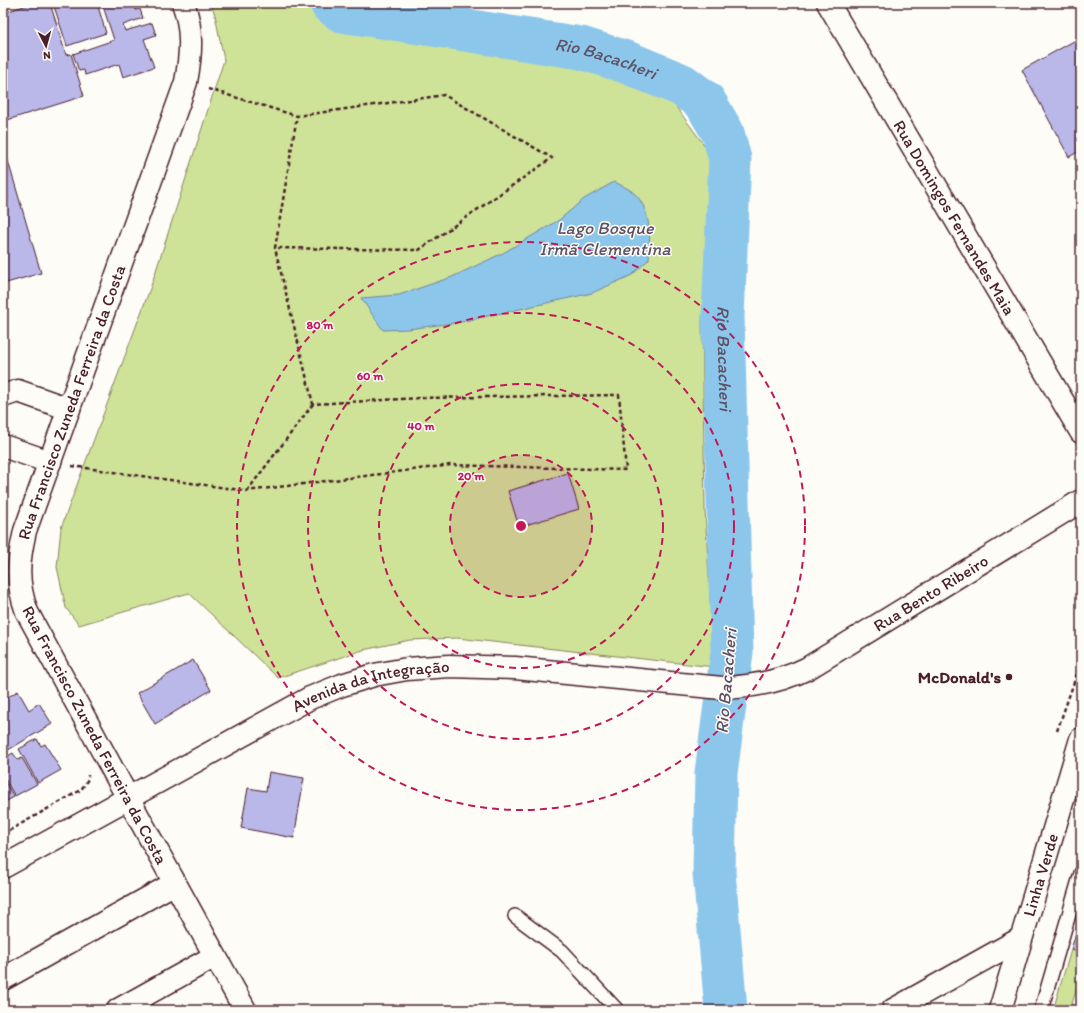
<svg xmlns="http://www.w3.org/2000/svg" width="1084" height="1013" viewBox="0 0 1084 1013" font-family="Itim,sans-serif">
<style>
.green{fill:#cee398;stroke:#8c8162}
.water{fill:#8cc7eb;stroke:#72849e}
.lines{fill:none;stroke-linecap:round;stroke-linejoin:round}
.river{stroke:#8cc7eb;stroke-width:43}
.building{fill:#bab7e9;stroke:#4a1f2b}
.lane-casing{stroke:#4a1f2b;stroke-width:16}
.street-casing{stroke:#4a1f2b;stroke-width:25}
.secondary-casing{stroke:#4a1f2b;stroke-width:25}
.highway-casing{stroke:#4a1f2b;stroke-width:25}
.path{stroke:#4a1f2b;stroke-width:2.5;stroke-dasharray:4 3;stroke-linecap:butt}
.lane{stroke:#fdfcf7;stroke-width:13}
.street{stroke:#fdfcf7;stroke-width:22}
.secondary{stroke:#fdfcf7;stroke-width:22}
.highway{stroke:#fdfcf7;stroke-width:22}
.ring{fill:none;stroke:#c2185b;stroke-width:2;stroke-dasharray:7 5}
.poi-dot{fill:#4a1f2b;stroke:#fdfcf7;stroke-width:1.5}
.labels{text-anchor:middle;dominant-baseline:central;stroke-width:3;stroke-linejoin:round;paint-order:stroke}
.street-label{font-size:17px;fill:#4a1f2b;stroke:#fdfcf7}
.poi-label{font-size:17px;font-weight:bold;fill:#4a1f2b;stroke:#fdfcf7;text-anchor:end}
.water-label{font-size:18px;font-style:italic;fill:#5e5165;stroke:#fdfcf7}
.centre{fill:#c2185b;stroke:#fdfcf7;stroke-width:2}
.ring-label{font-size:12px;text-anchor:middle;font-weight:bold;fill:#c2185b;stroke:#fdfcf7;stroke-width:3;stroke-linejoin:round;paint-order:stroke}
</style>
<rect width="100%" height="100%" fill="#fdfcf7"/>
<filter id="ink" filterUnits="userSpaceOnUse"><feTurbulence type="fractalNoise" baseFrequency=".025" numOctaves="2"/><feDisplacementMap in="SourceGraphic" scale="8" xChannelSelector="R" yChannelSelector="G"/><feConvolveMatrix kernelMatrix="1 2 1 2 8 2 1 2 1" color-interpolation-filters="sRGB"/></filter>
<g filter="url(#ink)">
<g class="green">
<polygon points="211,3 325,3 342,14 567,61 668,96 711,154 702,323 705,509 714,667 457,638 410,640 363,650 278,678 189,593 79,625 66,608 57,567 61,528 151,286 224,60 215,15"/>
<polygon points="1071,950 1081,952 1081,974 1070,1010 1053,1010"/>
</g>
<path class="water" d="M614,182C619,184 625,187 630,190C652,205 650,237 649,259L632,275L592,293L461,322L408,329L383,330L361,298L399,295L452,277L503,253L559,220L584,199Z"/>
<g class="lines">
<path class="river" id="s1" d="M331,3L342,11L581,48L626,62L682,85L705,102L723,133L730,159L723,316L732,652L716,773L714,872L726,1010"/>
</g>
<g class="building">
<polygon points="33,3 50,3 66,55 71,54 84,96 4,121 3,13"/>
<polygon points="53,3 97,3 106,33 67,46"/>
<polygon points="102,3 133,3 136,10 140,9 143,18 123,25 125,31 152,23 156,35 144,39 154,67 123,77 119,64 85,75 84,70 79,71 73,54 114,40"/>
<polygon points="1081,37 1081,150 1069,157 1022,70"/>
<polygon points="3,144 41,273 3,284"/>
<polygon points="568,473 579,509 519,527 508,491"/>
<polygon points="193,660 211,690 155,724 137,693"/>
<polygon points="18,691 29,710 39,703 52,724 3,753 3,700"/>
<polygon points="37,739 41,746 45,744 61,770 38,783 19,749"/>
<polygon points="13,753 18,760 22,758 37,784 15,796 3,776 3,759"/>
<polygon points="269,772 304,778 294,838 241,828 248,788 266,791"/>
<polygon points="3,779 14,797 3,803"/>
<polygon points="1081,915 1081,952 1071,950"/>
</g>
<g class="lines">
<g class="lane-casing">
<g id="lane">
<polyline points="515,916 562,951 617,1010"/>
<polyline points="1041,1010 1081,873"/>
</g>
</g>
<g class="street-casing">
<g id="street">
<polyline points="3,396 18,391 69,409"/>
<polyline points="3,446 50,462"/>
<polyline points="128,798 245,1010"/>
<polyline points="3,979 175,883"/>
<polyline points="118,1010 215,956"/>
<polyline points="893,1010 1020,939"/>
</g>
</g>
<g class="secondary-casing">
<g id="secondary">
<path id="s2" d="M828,3L1081,432"/>
<path id="s3" d="M128,798L27,612C16,582 18,561 25,531L186,82C191,55 193,29 183,3"/>
<path id="s4" d="M3,867L310,698L342,685L374,675L407,669L449,666L515,668L722,688C753,687 780,682 808,668L1081,501"/>
</g>
</g>
<g class="highway-casing">
<g id="highway">
<path id="s5" d="M1000,1010L1081,739"/>
</g>
</g>
<g class="path">
<polyline points="208,89 297,116 444,95 552,158 419,250 275,248 297,116"/>
<polyline points="72,466 247,491 451,465 626,470 619,395 419,398 313,404 275,248"/>
<polyline points="1079,478 1081,471"/>
<polyline points="247,491 313,404"/>
<polyline points="1057,731 1081,662"/>
<polyline points="3,834 81,790 88,779 88,775"/>
</g>
<use href="#lane" class="lane"/>
<use href="#street" class="street"/>
<use href="#secondary" class="secondary"/>
<use href="#highway" class="highway"/>
</g>
</g>
<circle cx="521" cy="526" r="71" fill="#c2185b" fill-opacity=".12"/>
<g class="ring">
<circle cx="521" cy="526" r="71"/>
<circle cx="521" cy="526" r="142"/>
<circle cx="521" cy="526" r="213"/>
<circle cx="521" cy="526" r="284"/>
</g>
<circle class="poi-dot" cx="1009" cy="677" r="4"/>
<g class="labels">
<g class="street-label">
<text stroke="none"><textPath href="#s2" startOffset="249">Rua Domingos Fernandes Maia</textPath></text>
<text stroke="none"><textPath href="#s3" startOffset="431">Rua Francisco Zuneda Ferreira da Costa</textPath></text>
<text stroke="none"><textPath href="#s4" startOffset="1001">Rua Bento Ribeiro</textPath></text>
<text stroke="none"><textPath href="#s4" startOffset="413">Avenida da Integração</textPath></text>
<text transform="translate(95 735) rotate(62)">Rua Francisco Zuneda Ferreira da Costa</text>
<text stroke="none"><textPath href="#s5" startOffset="141">Linha Verde</textPath></text>
</g>
<g class="poi-label">
<text x="1001" y="677">McDonald's</text>
</g>
<g class="water-label">
<text stroke="none"><textPath href="#s1" startOffset="282">Rio Bacacheri</textPath></text>
<text x="605" y="228">Lago Bosque<tspan x="605" dy="21">Irmã Clementina</tspan></text>
<text stroke="none"><textPath href="#s1" startOffset="654">Rio Bacacheri</textPath></text>
<text transform="translate(726 681) rotate(-85)">Rio Bacacheri</text>
</g>
</g>
<circle cx="521" cy="526" r="6" class="centre"/>
<g class="ring-label">
<text x="320" y="329">80 m</text>
<text x="370" y="380">60 m</text>
<text x="421" y="430">40 m</text>
<text x="471" y="480">20 m</text>
</g>
<rect width="1084" height="1013" fill="none" stroke="#fdfcf7" stroke-width="16"/>
<rect x="8" y="8" width="1068" height="997" fill="none" stroke="#4a1f2b" stroke-width="1.5" filter="url(#ink)"/>
<g transform="translate(46 46) rotate(174)" stroke="#fdfcf7" stroke-width="3" paint-order="stroke">
<path d="M0-3L7 15L0 10L-7 15Z" fill="#4a1f2b"/>
<text y="-6" font-size="11" font-weight="bold" text-anchor="middle" fill="#4a1f2b">N</text>
</g>
</svg>
